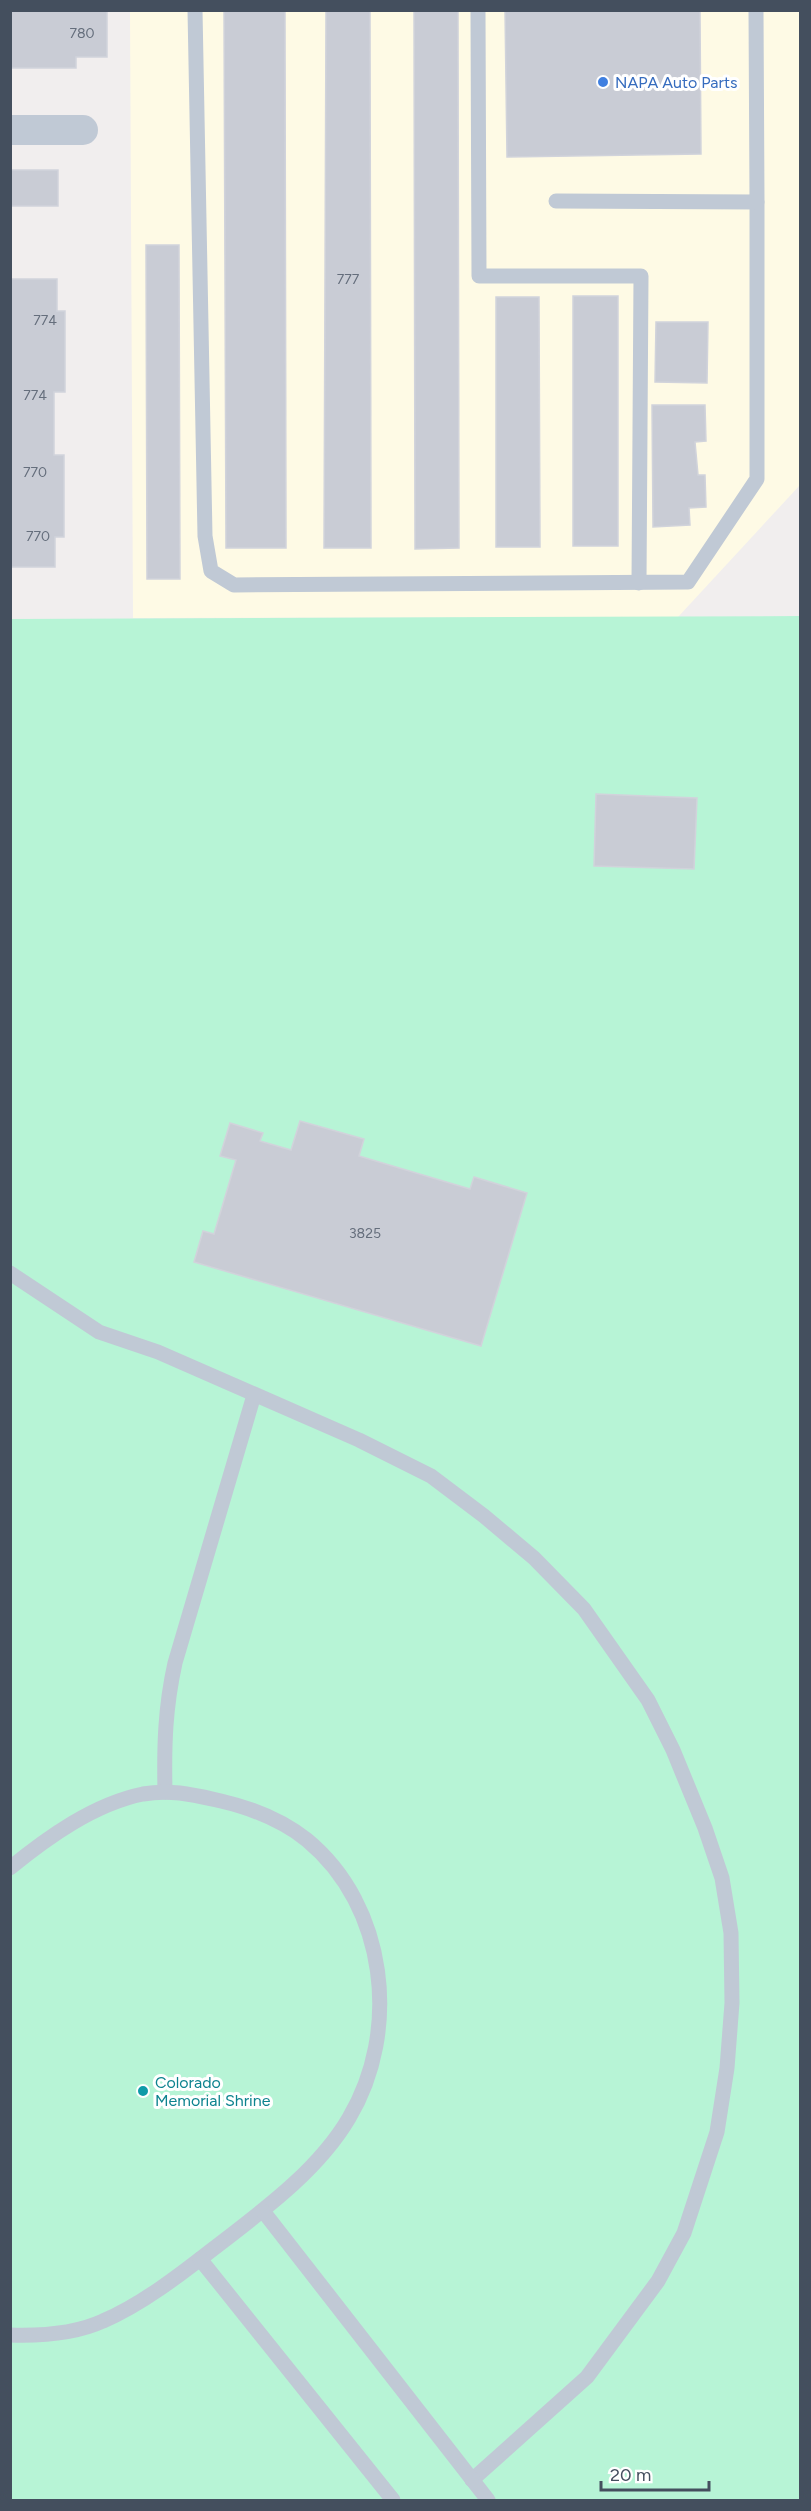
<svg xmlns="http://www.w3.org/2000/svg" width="811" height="2511" viewBox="0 0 811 2511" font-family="Figtree,sans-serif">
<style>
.commercial{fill:#fefae5}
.green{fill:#b7f4d6}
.building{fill:#c9ccd5;stroke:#d1d3db;stroke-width:1.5}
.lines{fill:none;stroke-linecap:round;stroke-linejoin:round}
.lane{stroke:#c0c9d5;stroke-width:15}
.street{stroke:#c0c9d5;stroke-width:30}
.shop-dot{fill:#3f7fe0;stroke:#fff;stroke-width:2}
.culture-dot{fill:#0f9aa8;stroke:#fff;stroke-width:2}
.labels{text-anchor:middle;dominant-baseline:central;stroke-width:6;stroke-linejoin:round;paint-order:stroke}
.number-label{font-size:14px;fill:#656e7c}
.shop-label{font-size:16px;fill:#366cbe;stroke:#fff;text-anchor:start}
.culture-label{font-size:16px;fill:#0d838f;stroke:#fff;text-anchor:start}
</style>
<rect width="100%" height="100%" fill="#f1eeee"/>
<polygon class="commercial" points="130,11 800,11 800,485 678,617 133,618"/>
<polygon class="green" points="800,616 800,2500 11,2500 10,619"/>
<g class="building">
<polygon points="10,10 107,10 107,57 76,57 76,68 10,68"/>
<polygon points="224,10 285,10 286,548 226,548"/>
<polygon points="326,10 370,10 371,548 324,548"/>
<polygon points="414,10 458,10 459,548 415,549"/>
<polygon points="505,10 700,10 701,154 507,157"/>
<rect x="10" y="170" width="48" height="36"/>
<polygon points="146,245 179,245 180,579 147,579"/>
<polygon points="10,279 57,279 57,311 65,311 65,392 54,392 54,455 64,455 64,537 55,537 55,567 10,567"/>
<rect x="573" y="296" width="45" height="250"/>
<polygon points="496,297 539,297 540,547 496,547"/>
<polygon points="656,322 708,322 707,383 655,382"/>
<polygon points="652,405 705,405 706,441 695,442 698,475 705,475 706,507 689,508 690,525 653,527"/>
<polygon points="596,794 697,798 694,869 594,866"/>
<polygon points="300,1121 364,1139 359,1156 470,1189 474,1177 527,1193 481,1346 194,1262 203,1231 214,1234 236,1160 220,1156 230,1123 263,1133 260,1141 291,1150"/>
</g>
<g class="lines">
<g class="lane">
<polyline points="195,10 205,536 211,571 234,585 688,582 757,479 757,202"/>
<polyline points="478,10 479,276 641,276 639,583"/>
<polyline points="556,201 757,202 756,10"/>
<polyline points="10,1273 99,1332 158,1352 359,1440 431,1476 484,1516 534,1558 584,1609 648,1700 673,1750 705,1828 722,1878 731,1933 732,2003 727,2068 717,2132 684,2233 658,2281 587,2377 472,2480"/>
<path d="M165,1792C164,1746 165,1708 175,1663L254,1395"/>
<path d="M10,1868C48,1837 94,1804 143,1794C171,1789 194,1795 221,1801C251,1808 283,1821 307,1840C387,1906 401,2031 349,2118C318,2171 261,2212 213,2249C181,2274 141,2305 103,2321C75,2334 41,2336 10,2335"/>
<polyline points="263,2211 488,2500"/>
<polyline points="200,2259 393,2500"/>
</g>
<polyline class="street" points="10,130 83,130"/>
</g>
<circle class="shop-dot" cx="603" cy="82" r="6"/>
<circle class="culture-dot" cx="143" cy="2091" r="6"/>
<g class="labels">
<g class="number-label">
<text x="82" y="33">780</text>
<text x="348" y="279">777</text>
<text x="45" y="320">774</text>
<text x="35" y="395">774</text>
<text x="35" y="472">770</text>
<text x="38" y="536">770</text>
<text x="365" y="1233">3825</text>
</g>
<g class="shop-label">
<text x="615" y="82">NAPA Auto Parts</text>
</g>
<g class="culture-label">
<text x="155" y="2082">Colorado<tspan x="155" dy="18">Memorial Shrine</tspan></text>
</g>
</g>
<rect width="811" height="2511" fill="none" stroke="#444f5e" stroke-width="24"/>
<path d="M601 2481v9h108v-9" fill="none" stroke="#444f5e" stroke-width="3"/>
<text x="610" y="2481" font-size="18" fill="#444f5e" stroke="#ffffff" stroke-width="4.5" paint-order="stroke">20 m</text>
</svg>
